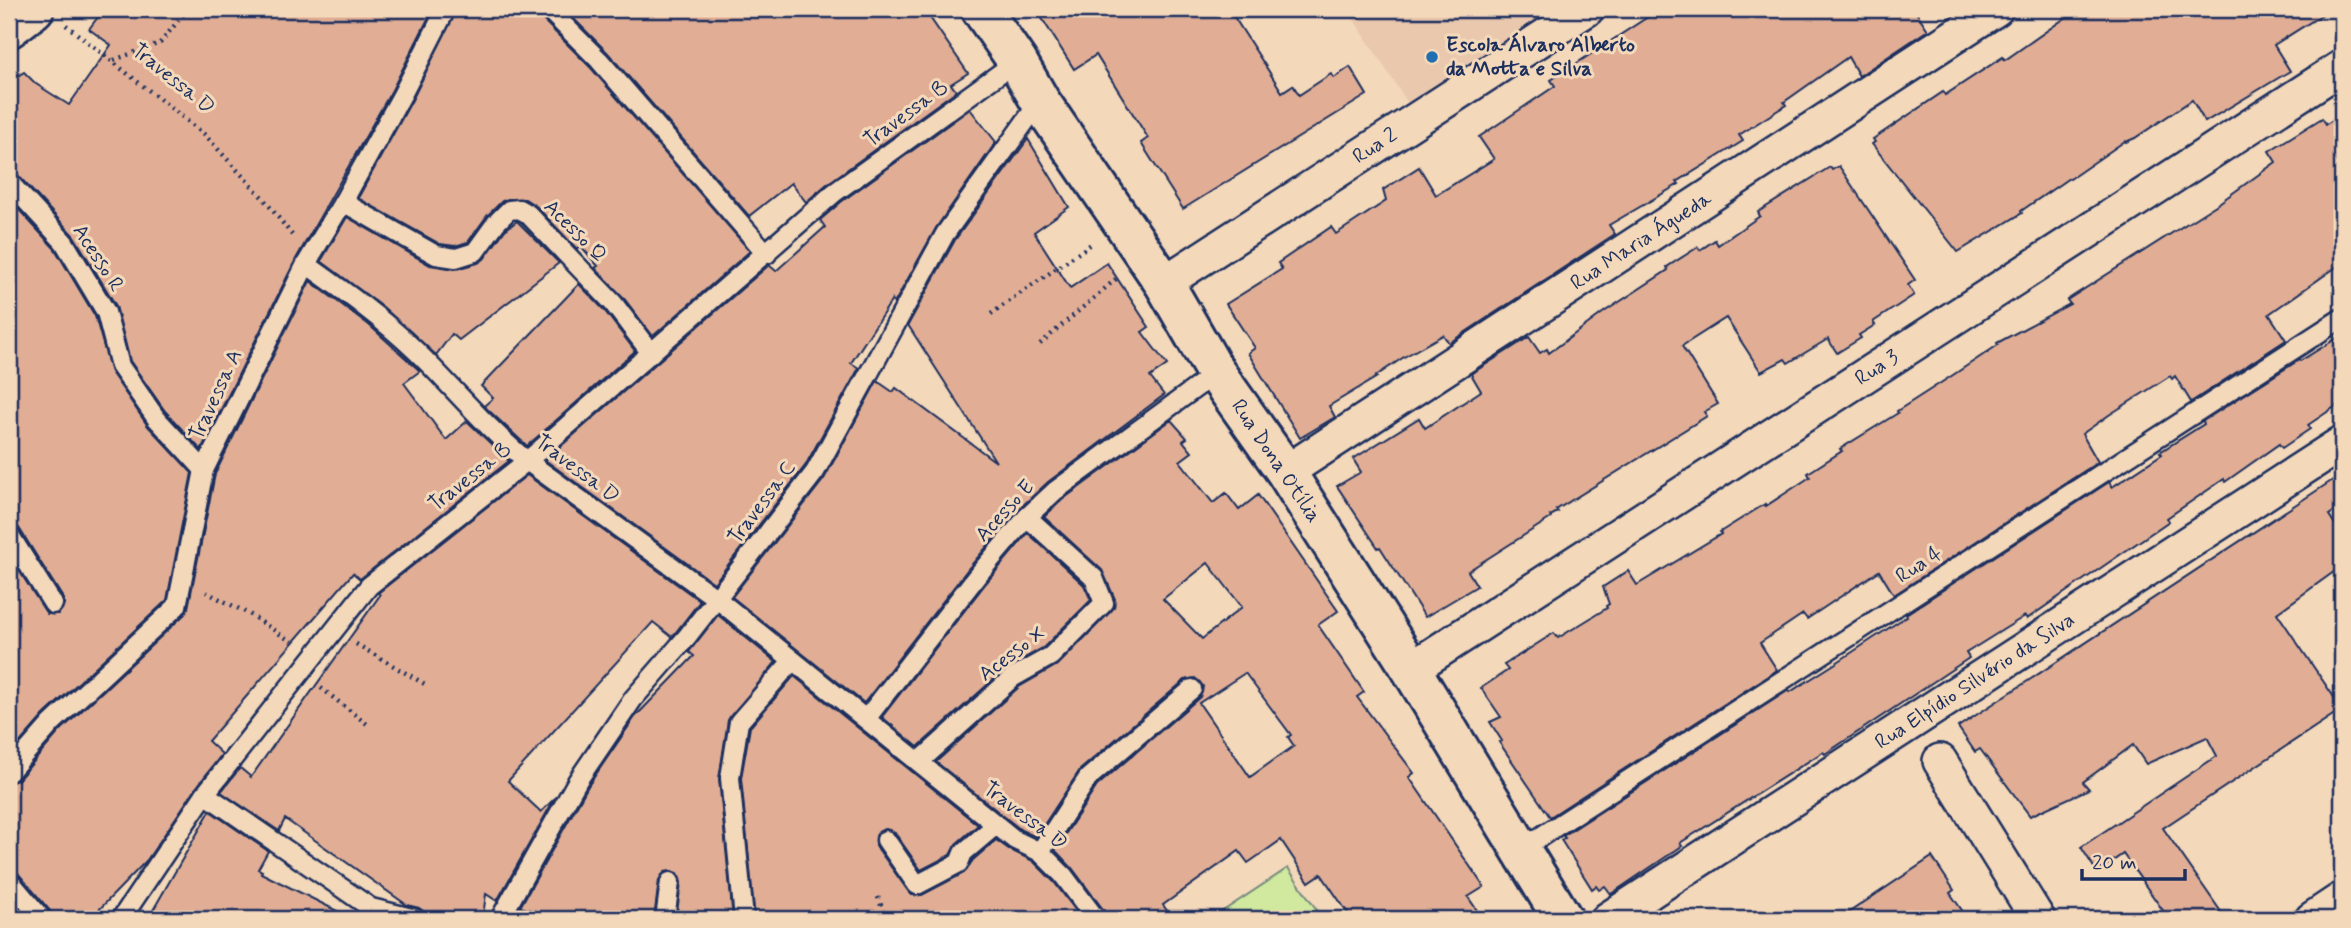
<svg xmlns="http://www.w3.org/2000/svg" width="2351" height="928" viewBox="0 0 2351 928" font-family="Mynerve,sans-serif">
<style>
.built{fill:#eac8ad}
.green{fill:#d1e99f;stroke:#768c7e;stroke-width:2}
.building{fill:#e1ae95;stroke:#1b2f5e;stroke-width:2;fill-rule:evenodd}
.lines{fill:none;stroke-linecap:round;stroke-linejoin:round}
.service-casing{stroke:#1b2f5e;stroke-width:23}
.minor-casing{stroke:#1b2f5e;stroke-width:38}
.tertiary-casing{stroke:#1b2f5e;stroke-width:44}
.secondary-casing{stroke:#1b2f5e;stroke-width:44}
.path{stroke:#1b2f5e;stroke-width:4.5;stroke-dasharray:2 5;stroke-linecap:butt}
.service{stroke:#f4d8ba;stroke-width:18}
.minor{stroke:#f4d8ba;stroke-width:33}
.tertiary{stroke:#f4d8ba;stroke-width:38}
.secondary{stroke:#f4d8ba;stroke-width:38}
.poi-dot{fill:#1f6fb2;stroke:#f4d8ba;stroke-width:2.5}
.labels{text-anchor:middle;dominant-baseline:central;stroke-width:6;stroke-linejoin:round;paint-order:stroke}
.poi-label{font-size:21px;font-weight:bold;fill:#1b2f5e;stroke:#f4d8ba;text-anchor:start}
.street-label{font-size:21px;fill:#1b2f5e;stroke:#f4d8ba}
</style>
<rect width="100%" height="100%" fill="#f4d8ba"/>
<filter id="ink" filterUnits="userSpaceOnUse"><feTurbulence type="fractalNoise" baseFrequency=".0143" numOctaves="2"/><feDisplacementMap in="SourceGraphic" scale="14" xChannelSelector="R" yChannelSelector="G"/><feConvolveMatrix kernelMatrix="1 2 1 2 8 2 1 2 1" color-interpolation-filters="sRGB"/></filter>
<g filter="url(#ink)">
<polygon class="built" points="1347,9 1560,9 1409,105"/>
<polygon class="green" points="1288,868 1323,919 1211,919"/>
<g class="building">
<polygon points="104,9 400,9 407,13 410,9 433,9 392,90 296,259 201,450 165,411 130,361 116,306 74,236 17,174 9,171 9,82 24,72 36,84 69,105 111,45 89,29"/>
<polygon points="457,9 537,9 540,17 591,68 750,251 653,336 622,296 595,268 598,266 581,246 577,249 536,206 525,199 508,199 502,201 487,216 468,242 455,246 440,244 358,198 412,100"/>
<polygon points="564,9 924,9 968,73 951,84 956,91 827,184 806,202 791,183 749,216 608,53"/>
<polygon points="1036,9 1229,9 1282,92 1293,85 1299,95 1331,74 1334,78 1350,67 1367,95 1183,209 1141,143 1148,138 1096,55 1074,69"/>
<polygon points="1660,9 1914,9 1928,30 1859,76 1848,57 1784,102 1786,105 1739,135 1743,141 1677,182 1679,184 1609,225 1615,234 1449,343 1443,335 1404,357 1376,376 1377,377 1329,406 1335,417 1300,438 1248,353 1255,348 1226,304 1282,269 1278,263 1331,227 1336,234 1386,201 1383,190 1419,167 1436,195 1494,159 1479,137 1555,86 1551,80"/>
<polygon points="2078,9 2331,9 2274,45 2290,71 2205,122 2192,100 2135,138 2126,142 2125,141 2070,179 2069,178 2021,211 2022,213 1958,252 1872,144 1875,142 1873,139 1943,92 1945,95 2003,57 2005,60"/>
<polygon points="970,109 996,142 936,228 894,304 892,300 851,363 859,368 805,466 714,583 545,460 769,265 776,271 825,227 820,220 841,202"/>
<polygon points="2342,115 2342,263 2269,314 2286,340 2191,402 2175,376 2172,379 2170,376 2109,415 2082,434 2098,462 1894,595 1879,571 1807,619 1803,614 1760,643 1777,670 1550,817 1499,742 1502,741 1490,722 1501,717 1481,688 1508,670 1504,665 1554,633 1558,638 1607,608 1606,606 1609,604 1603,587 1628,571 1637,585 1721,534 1720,532 1765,504 1766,506 1810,477 1808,473 1842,451 1840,449 1898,413 1897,411 1953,375 1998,345 1997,343 2070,304 2067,300 2219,203 2276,162 2269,151 2322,118 2326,124"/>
<polygon points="1028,139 1069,207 1034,232 1070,288 1107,263 1149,327 1142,332 1167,365 1150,377 1164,395 1048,482 1019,509 968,569 864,703 732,597 824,479 877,381 893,392 896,388 996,462 908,325 955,240"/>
<polygon points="1839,166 1915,280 1908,285 1914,295 1873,322 1875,325 1859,335 1861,338 1837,353 1828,339 1788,363 1785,359 1761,372 1726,318 1682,346 1718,404 1704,412 1707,416 1556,510 1558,512 1550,516 1551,518 1468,571 1477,586 1425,617 1380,547 1378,548 1337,486 1361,472 1353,459 1419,418 1425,428 1481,391 1471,374 1529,337 1540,353 1547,349 1549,353 1604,312 1668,270 1667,267 1698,247 1700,250 1715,240 1718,245 1760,216 1758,212 1830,167 1832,170"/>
<polygon points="9,199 55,249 95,316 111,372 148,426 192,473 167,600 44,715 9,755 9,555 47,614 58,614 64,604 63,598 19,528 9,523"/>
<polygon points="347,217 430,265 455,269 478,263 484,259 505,230 517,221 559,263 459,340 452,334 436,355 383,307 321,261"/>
<polygon points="310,281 369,325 420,371 404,383 446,440 467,421 509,461 360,579 353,573 208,741 222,754 196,788 147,860 90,919 53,919 51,912 18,873 9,869 9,783 18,780 60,731 185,614 188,608 215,474"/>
<polygon points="579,284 604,310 635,351 527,446 484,406 493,398 481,386"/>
<polygon points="2342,335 2342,402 2308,425 2310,429 2282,448 2279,444 2225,482 2224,479 2167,518 2169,521 2063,594 2027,619 2025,616 1966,653 1969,658 1825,754 1823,752 1680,843 1682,846 1611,894 1605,886 1599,890 1596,886 1592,889 1561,840 1565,838 1563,836 1789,690 1790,692 1836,663 1907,616 1906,614 2109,482 2112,487 2162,454 2160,452 2204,424 2203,421 2299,360 2300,361"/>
<path d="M1171,420L1187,438L1183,441L1192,452L1180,461L1213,503L1226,493L1239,510L1258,495L1338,611L1318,625L1364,692L1357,697L1414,773L1409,777L1484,887L1468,897L1483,919H1352L1321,874L1309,882L1281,840L1248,863L1239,851L1163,905L1173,919H1107L1105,912L1072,868L1055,850L1097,786L1200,697L1203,686L1195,678L1185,680L1080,770L1036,837L1021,830L936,762L1019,687L1059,664L1112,610L1115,599L1102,570L1044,517L1062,500ZM1208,563L1242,607L1202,639L1163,599ZM1245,673L1291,735L1288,737L1294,746L1250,777L1199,703Z"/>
<polygon points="2342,474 2342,506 2329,515 2342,535 2342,566 2277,613 2342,709 2163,828 2226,919 2169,919 2123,854 2097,872 2081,847 2217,756 2207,737 2146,764 2133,745 2083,782 2089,789 2030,816 1980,749 1975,752 1958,727"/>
<polygon points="527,475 700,601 672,637 653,622 508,781 541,812 555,798 497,901 486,894 483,916 426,914 419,908 407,905 285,819 279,831 221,792 240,768 251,777 380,595 378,593"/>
<polygon points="1028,533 1084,585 1091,600 1044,647 1004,670 918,747 882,717 986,583"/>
<polygon points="718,615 776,662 728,720 719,779 733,919 676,919 681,883 677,873 671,871 665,872 659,880 654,919 572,919 548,912 546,914 520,907 588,786 635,717 694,656 689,652"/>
<polygon points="794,676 978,825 956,844 950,855 921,870 895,833 886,829 879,831 876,836 876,846 911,895 922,895 964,873 973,860 996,840 1010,850 1033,861 1054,882 1082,919 755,919 741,778 750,727"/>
<polygon points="210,811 268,851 258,869 262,871 261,873 353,919 148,919"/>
<polygon points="1932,857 1954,890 1950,893 1968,919 1839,919"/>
</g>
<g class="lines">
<g class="service-casing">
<g id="service">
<polyline points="548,9 599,60 767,254"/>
<polyline points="9,182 64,242 106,312 120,366 156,418 204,470"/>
<polyline points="343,202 436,255 456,258 475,252 496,223 509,210 519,209 528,214 613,303 651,353"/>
<path d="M306,264C344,291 382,318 416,351C453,387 486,428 527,461L717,599L1015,840L1040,852L1063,875L1096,919"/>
<polyline points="9,534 53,604"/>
<polyline points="866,719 977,576 1027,517 1055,491 1216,373"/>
<polyline points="919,762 1012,678 1051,656 1104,603 1094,578 1027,517"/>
<polyline points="9,772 52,723 177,606 204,470 306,264 343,202 402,95 446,9"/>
<polyline points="205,794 371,908 416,919"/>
<polyline points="886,840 917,885 959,863 963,853 996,825"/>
<polyline points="1520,850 2342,318"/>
<polyline points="1040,852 1088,778 1192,689"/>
<polyline points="9,880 42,919"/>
<polyline points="121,919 205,794 369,586 527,461 834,193 1017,61"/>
<polyline points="500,919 578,780 633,699 686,638 815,472 945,234 1040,101"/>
<polyline points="665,919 670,882"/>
<polyline points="744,919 730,778 739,722 792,661"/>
</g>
</g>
<g class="minor-casing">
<g id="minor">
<polyline points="1164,283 1587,9"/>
<polyline points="1286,472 1996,9"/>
<polyline points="1411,669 2342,67"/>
<polyline points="1940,761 2038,919"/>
<polyline points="1608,919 2342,443"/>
<polyline points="2312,919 2342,899"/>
</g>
</g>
<g class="tertiary-casing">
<polyline id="tertiary" points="981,9 1017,61 1040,101 1164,283 1216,373 1286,472 1411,669 1563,919"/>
</g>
<g class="secondary-casing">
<polyline id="secondary" points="9,28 34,9"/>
</g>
<g class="path">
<polyline points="66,25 204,134 263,198 292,235"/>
<polyline points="114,60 160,43 188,9"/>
<polyline points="991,314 1094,242"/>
<polyline points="1040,344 1116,279"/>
<polyline points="206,592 249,614 292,642"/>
<polyline points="356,644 428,686"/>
<polyline points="321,688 367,724"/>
<polyline points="878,897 886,919"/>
</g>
<use href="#service" class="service"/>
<use href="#minor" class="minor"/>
<use href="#tertiary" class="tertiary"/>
<use href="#secondary" class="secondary"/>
</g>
</g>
<circle class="poi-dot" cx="1432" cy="57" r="7"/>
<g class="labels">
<g class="poi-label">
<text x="1446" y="45">Escola Álvaro Alberto<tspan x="1446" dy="24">da Motta e Silva</tspan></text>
</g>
<g class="street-label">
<text transform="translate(173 79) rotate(39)">Travessa D</text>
<text transform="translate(906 114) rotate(-36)">Travessa B</text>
<text transform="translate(1375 146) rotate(-33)">Rua 2</text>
<text transform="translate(575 231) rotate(45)">Acesso Q</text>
<text transform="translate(1641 241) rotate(-33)">Rua Maria Águeda</text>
<text transform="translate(98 258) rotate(57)">Acesso R</text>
<text transform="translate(1877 368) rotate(-33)">Rua 3</text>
<text transform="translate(216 395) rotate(-65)">Travessa A</text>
<text transform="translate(1276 461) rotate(56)">Rua Dona Otília</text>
<text transform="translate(577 469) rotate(37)">Travessa D</text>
<text transform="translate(470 477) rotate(-38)">Travessa B</text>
<text transform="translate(762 503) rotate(-53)">Travessa C</text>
<text transform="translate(1005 511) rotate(-47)">Acesso E</text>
<text transform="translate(1919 565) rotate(-33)">Rua 4</text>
<text transform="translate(1012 654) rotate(-37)">Acesso X</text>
<text transform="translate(1975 681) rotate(-33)">Rua Elpídio Silvério da Silva</text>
<text transform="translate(1025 816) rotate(37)">Travessa D</text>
</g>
</g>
<rect width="2351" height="928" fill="none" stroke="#f4d8ba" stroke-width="35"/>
<rect x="18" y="18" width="2316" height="893" fill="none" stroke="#1b2f5e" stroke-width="2.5" filter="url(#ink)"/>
<path d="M2082 869v10h103v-10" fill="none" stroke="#1b2f5e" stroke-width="3.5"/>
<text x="2092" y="869" font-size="21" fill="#1b2f5e" stroke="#f4d8ba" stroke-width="5" paint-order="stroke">20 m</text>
</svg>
